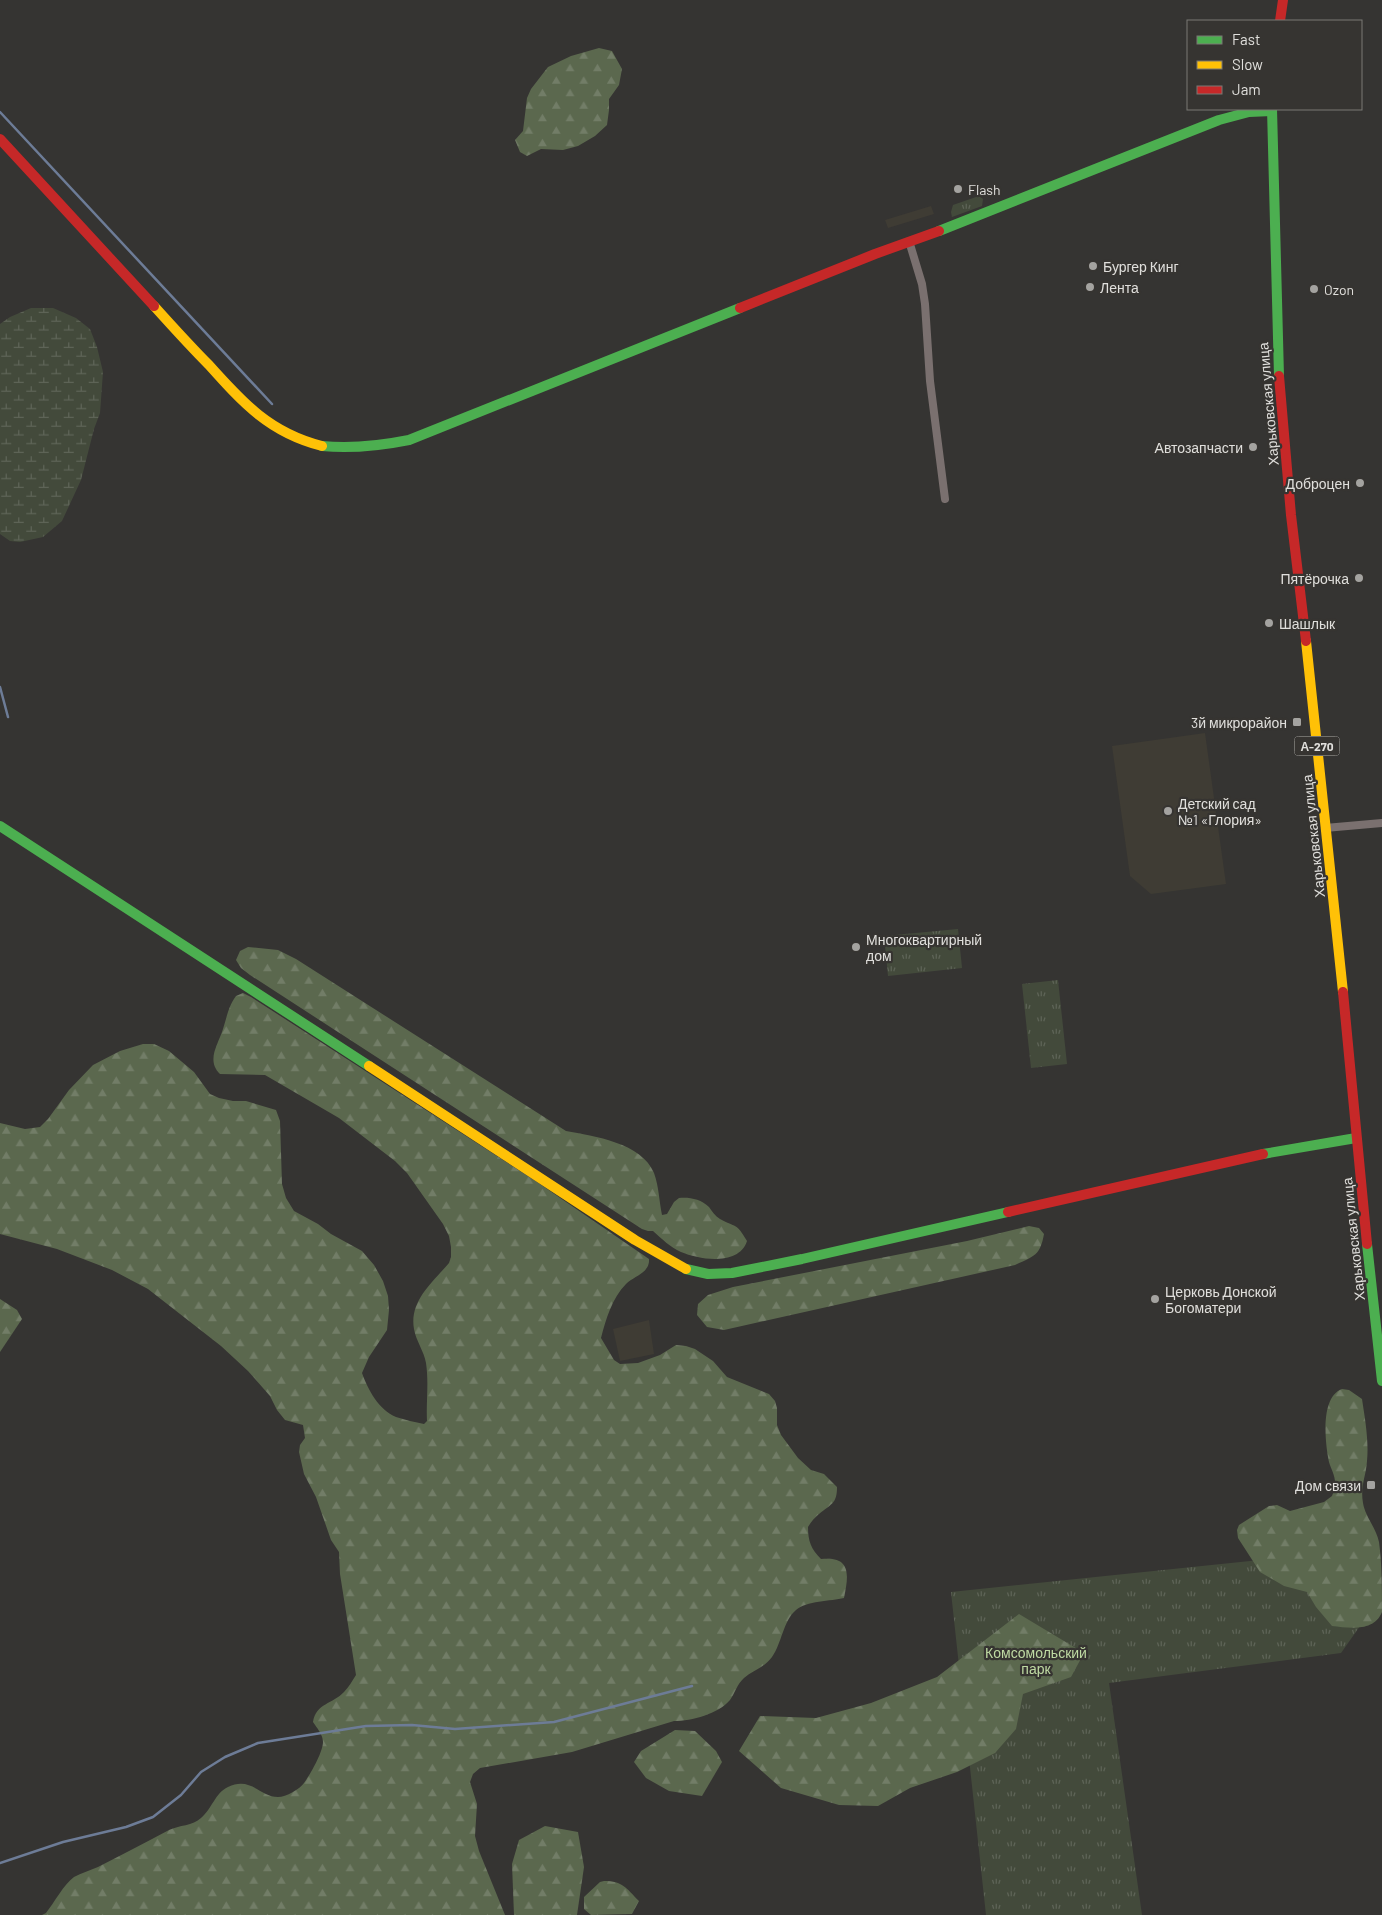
<svg xmlns="http://www.w3.org/2000/svg" width="1382" height="1915" viewBox="0 0 1382 1915" font-family="Barlow,sans-serif">
<style>
.built{fill:#3f3c34}
.grass{fill:url(#grass-tufts)}
.forest{fill:url(#forest-firs)}
.wetland{fill:url(#wetland-marsh)}
.lines{fill:none;stroke-linecap:round;stroke-linejoin:round}
.stream{stroke:#6d7c97;stroke-width:2.5}
.street{stroke:#7a706f;stroke-width:8}
.fast{stroke:#4caf50;stroke-width:10}
.slow{stroke:#ffc107;stroke-width:10}
.jam{stroke:#c62828;stroke-width:10}
.poi-dot{fill:#a4a3a0;stroke:#363431;stroke-width:2}
.labels{text-anchor:middle;dominant-baseline:central;stroke-width:4.5;stroke-linejoin:round;paint-order:stroke}
.shield{fill:#363431;stroke:#adaca9;stroke-width:1}
.shield-label{font-size:12px;font-weight:bold;fill:#e0dfdc}
.poi-label{font-size:14px;fill:#e0dfdc;stroke:#363431;text-anchor:start}
.street-label{font-size:14px;fill:#e0dfdc;stroke:#363431}
.park-label{font-size:14px;fill:#bfdaa3;stroke:#363431}
</style>
<defs>
<pattern id="grass-tufts" width="24" height="20" patternUnits="userSpaceOnUse" patternTransform="scale(1.25)"><rect width="24" height="20" fill="#434a3b"/><path d="M3 7l-1-3M5 7V3M7 7l1-3M15 17l-1-3M17 17v-4M19 17l1-3" fill="none" stroke="#5e6457"/></pattern>
<pattern id="forest-firs" width="22" height="20" patternUnits="userSpaceOnUse" patternTransform="scale(1.25)"><rect width="22" height="20" fill="#5b684e"/><path d="M5 1l3.5 6h-7zM16 11l3.5 6h-7z" fill="#727d67"/></pattern>
<pattern id="wetland-marsh" width="20" height="14" patternUnits="userSpaceOnUse" patternTransform="scale(1.25)"><rect width="20" height="14" fill="#434a3b"/><path d="M1 5h8M5 5V1M11 12h8M15 12V8" fill="none" stroke="#5e6457"/></pattern>
</defs>
<rect width="100%" height="100%" fill="#353432"/>
<g class="built">
<polygon points="931,206 934,214 888,228 885,220"/>
<polygon points="1205,733 1226,884 1151,894 1130,876 1112,746"/>
<polygon points="649,1320 654,1354 620,1361 613,1329"/>
</g>
<g class="grass">
<polygon points="979,196 983,199 982,206 952,217 951,212 953,205"/>
<polygon points="958,929 962,968 888,976 884,936"/>
<polygon points="1058,980 1067,1064 1031,1068 1022,984"/>
<polygon points="1367,1549 1377,1602 1341,1653 1109,1683 1142,1915 986,1915 951,1592"/>
</g>
<g class="forest">
<polygon points="599,48 612,51 622,69 619,85 609,99 609,110 607,125 595,136 578,146 563,150 541,149 527,156 520,152 515,140 523,131 527,98 531,89 548,67 571,56"/>
<path d="M248,947L278,950L296,959L566,1131C594,1136 642,1143 654,1173C659,1187 659,1201 662,1215L667,1214L674,1202L679,1198C689,1197 701,1199 709,1207C712,1211 715,1216 720,1219C736,1228 736,1222 747,1241C739,1266 700,1260 681,1252C670,1247 662,1239 653,1231H648L642,1229L250,975L241,968L236,960L240,951Z"/>
<path d="M243,993L251,997L537,1182L649,1259C650,1273 634,1276 626,1284C612,1298 606,1319 601,1338L614,1360L620,1364L638,1363L660,1355L676,1345L686,1346L695,1349L713,1361L727,1377L769,1394L775,1401L777,1408V1425L781,1435L798,1458L811,1470L824,1474L837,1487C837,1504 831,1504 819,1514C815,1517 811,1522 808,1527C808,1541 811,1549 821,1559C851,1556 849,1574 844,1598C831,1601 806,1601 796,1610C783,1621 782,1643 772,1657C764,1668 753,1670 744,1678C737,1684 735,1693 730,1700C718,1714 692,1721 674,1721L572,1752L480,1768L473,1774L470,1782L477,1804L475,1836L479,1851L505,1915H42L46,1913C54,1903 64,1884 74,1877C81,1873 91,1870 98,1867C122,1855 146,1842 169,1830C179,1825 193,1826 201,1818C212,1809 215,1793 228,1787C251,1776 260,1797 278,1797C286,1797 300,1789 304,1783C310,1775 323,1752 323,1742C323,1735 317,1728 313,1722C316,1703 333,1704 344,1692C349,1687 352,1681 356,1675L340,1574L339,1552L331,1540L316,1497L304,1474L299,1452L300,1445L305,1438L303,1425L285,1420L277,1410L270,1396L248,1371L221,1346L148,1289L112,1270L57,1249L0,1234V1123L25,1129L40,1127L48,1119L69,1090L93,1065L120,1051L143,1044H154L169,1051L194,1072L210,1094L219,1098L233,1101H246L276,1110L280,1121L282,1184L286,1198L294,1211L318,1224L331,1234L362,1251L374,1265L383,1281L388,1296L389,1310L387,1330L369,1357L362,1373C368,1390 379,1410 396,1417C405,1420 415,1422 424,1424L427,1421C426,1401 429,1383 426,1363C424,1351 416,1341 414,1329C409,1301 433,1282 449,1263L451,1257V1247L449,1236L443,1224L407,1173L395,1161L339,1118L265,1075L220,1074C206,1060 218,1045 223,1029C227,1017 228,1007 236,996Z"/>
<path d="M1029,1226L1039,1228L1044,1234C1040,1256 1034,1256 1015,1265L724,1330L707,1327L697,1315L698,1304L708,1295L733,1287L967,1241Z"/>
<polygon points="0,1299 17,1310 22,1319 0,1352"/>
<path d="M1342,1389L1349,1390L1362,1399C1365,1419 1369,1441 1367,1461C1366,1477 1360,1486 1363,1503C1365,1516 1376,1528 1379,1542C1382,1564 1382,1589 1382,1612C1374,1632 1350,1628 1332,1626L1316,1607L1307,1592L1284,1586L1260,1572L1238,1538L1237,1530L1239,1525L1269,1506L1277,1505L1290,1511L1324,1502L1332,1496C1333,1493 1335,1488 1335,1485C1336,1477 1331,1469 1329,1462C1325,1443 1320,1397 1342,1389Z"/>
<polygon points="1019,1614 1084,1653 1071,1677 1023,1694 1016,1729 995,1753 957,1772 910,1788 878,1806 839,1805 781,1788 739,1751 760,1716 816,1718 871,1703 937,1677"/>
<polygon points="675,1730 695,1731 716,1751 722,1762 702,1796 669,1791 646,1778 634,1762 641,1751"/>
<polygon points="545,1826 578,1832 584,1867 577,1915 514,1915 512,1864 519,1840"/>
<path d="M604,1881C623,1881 626,1888 639,1901L632,1914L591,1915L584,1909V1897L600,1882Z"/>
</g>
<polygon class="wetland" points="31,308 53,308 76,318 90,329 97,347 103,372 100,413 94,429 81,480 62,521 43,537 20,542 10,541 0,534 0,324 10,317"/>
<g class="lines">
<g class="stream">
<polyline points="0,112 272,404"/>
<polyline points="0,687 8,717"/>
<polyline points="0,1863 63,1842 126,1827 153,1817 181,1795 201,1772 225,1757 258,1743 366,1726 412,1725 455,1729 554,1722 692,1686"/>
</g>
<g class="street">
<polyline points="909,241 922,284 925,304 930,381 945,499"/>
<polyline points="1325,828 1382,823"/>
</g>
<g class="fast">
<polyline points="1272,109 1279,376"/>
<polyline points="939,231 1219,120 1249,112 1272,111"/>
<path d="M322,446C352,449 379,446 409,440L740,308"/>
<polyline points="0,826 369,1066"/>
<polyline points="1263,1154 1356,1138"/>
<polyline points="1367,1244 1382,1381"/>
<polyline points="686,1269 708,1274 732,1273 802,1259 1008,1212"/>
</g>
<g class="slow">
<path d="M154,306C172,326 190,346 209,365C243,403 270,433 322,446"/>
<polyline points="1306,641 1343,992"/>
<polyline points="369,1066 635,1240 686,1269"/>
</g>
<g class="jam">
<polyline points="1280,21 1283,0"/>
<polyline points="0,139 154,306"/>
<polyline points="740,308 875,254 939,231"/>
<polyline points="1279,376 1291,515 1306,641"/>
<polyline points="1343,992 1367,1244"/>
<polyline points="1008,1212 1263,1154"/>
</g>
</g>
<g class="poi-dot">
<circle cx="958" cy="189" r="5"/>
<circle cx="1093" cy="266" r="5"/>
<circle cx="1090" cy="287" r="5"/>
<circle cx="1314" cy="289" r="5"/>
<circle cx="1253" cy="447" r="5"/>
<circle cx="1360" cy="483" r="5"/>
<circle cx="1359" cy="578" r="5"/>
<circle cx="1269" cy="623" r="5"/>
<rect x="1292" y="717" width="10" height="10" rx="2.5"/>
<circle cx="1168" cy="811" r="5"/>
<circle cx="856" cy="947" r="5"/>
<circle cx="1155" cy="1299" r="5"/>
<rect x="1366" y="1480" width="10" height="10" rx="2.5"/>
</g>
<g class="labels">
<rect class="shield" x="1294.5" y="736.5" width="45" height="19" rx="4"/>
<g class="shield-label">
<text x="1317" y="746">А-270</text>
</g>
<g class="poi-label">
<text x="968" y="189">Flash</text>
<text x="1103" y="266">Бургер Кинг</text>
<text x="1100" y="287">Лента</text>
<text x="1324" y="289">Ozon</text>
<text x="1243" y="447" text-anchor="end">Автозапчасти</text>
<text x="1350" y="483" text-anchor="end">Доброцен</text>
<text x="1349" y="578" text-anchor="end">Пятёрочка</text>
<text x="1279" y="623">Шашлык</text>
<text x="1287" y="722" text-anchor="end">3й микрорайон</text>
<text x="1178" y="803">Детский сад<tspan x="1178" dy="16">№1 «Глория»</tspan></text>
<text x="866" y="939">Многоквартирный<tspan x="866" dy="16">дом</tspan></text>
<text x="1165" y="1291">Церковь Донской<tspan x="1165" dy="16">Богоматери</tspan></text>
<text x="1361" y="1485" text-anchor="end">Дом связи</text>
</g>
<g class="street-label">
<text transform="translate(1268 404) rotate(-95)">Харьковская улица</text>
<text transform="translate(1313 836) rotate(-96)">Харьковская улица</text>
<text transform="translate(1353 1239) rotate(-96)">Харьковская улица</text>
</g>
<g class="park-label">
<text x="1036" y="1652">Комсомольский<tspan x="1036" dy="16">парк</tspan></text>
</g>
</g>
<rect x="1187" y="20" width="175" height="90" fill="#363431" stroke="#7a7875"/>
<rect x="1197" y="36" width="25" height="8" fill="#4caf50" stroke="#7a7875"/>
<text x="1232" y="45" font-size="15" fill="#e0dfdc">Fast</text>
<rect x="1197" y="61" width="25" height="8" fill="#ffc107" stroke="#7a7875"/>
<text x="1232" y="70" font-size="15" fill="#e0dfdc">Slow</text>
<rect x="1197" y="86" width="25" height="8" fill="#c62828" stroke="#7a7875"/>
<text x="1232" y="95" font-size="15" fill="#e0dfdc">Jam</text>
</svg>
